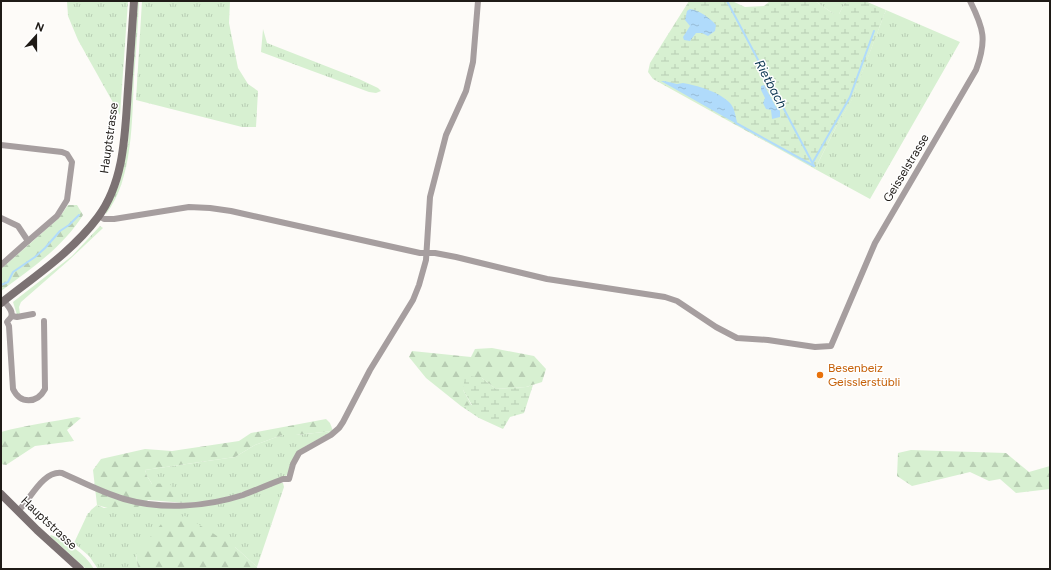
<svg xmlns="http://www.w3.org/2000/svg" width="1051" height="570" viewBox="0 0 1051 570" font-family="Figtree,sans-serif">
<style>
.grass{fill:url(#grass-tufts)}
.forest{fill:url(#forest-firs)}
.wetland{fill:url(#wetland-marsh)}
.water{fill:url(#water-ripples)}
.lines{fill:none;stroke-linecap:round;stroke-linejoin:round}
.stream{stroke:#b0dbfb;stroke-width:2}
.street{stroke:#a69e9f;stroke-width:6}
.secondary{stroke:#7c7273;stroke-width:8}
.food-dot{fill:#e8710a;stroke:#fff;stroke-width:1.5}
.labels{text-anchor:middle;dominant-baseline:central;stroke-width:3;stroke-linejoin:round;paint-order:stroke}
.street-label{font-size:12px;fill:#1f1b17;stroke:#fff}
.food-label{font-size:12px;fill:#c56008;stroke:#fff;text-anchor:start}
.water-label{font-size:13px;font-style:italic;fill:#0b3650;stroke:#fff}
</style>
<defs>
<pattern id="grass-tufts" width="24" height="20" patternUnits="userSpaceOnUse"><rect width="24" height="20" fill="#d7f0d1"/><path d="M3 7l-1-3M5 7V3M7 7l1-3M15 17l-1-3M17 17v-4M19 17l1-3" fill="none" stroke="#b8cdb3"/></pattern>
<pattern id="forest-firs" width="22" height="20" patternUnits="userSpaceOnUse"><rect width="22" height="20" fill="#d7f0d1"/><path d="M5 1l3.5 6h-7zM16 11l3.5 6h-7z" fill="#b8cdb3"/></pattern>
<pattern id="wetland-marsh" width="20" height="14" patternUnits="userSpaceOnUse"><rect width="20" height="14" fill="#d7f0d1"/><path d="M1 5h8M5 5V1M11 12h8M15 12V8" fill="none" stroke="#b8cdb3"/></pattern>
<pattern id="water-ripples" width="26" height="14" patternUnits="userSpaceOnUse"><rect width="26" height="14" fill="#b0dbfb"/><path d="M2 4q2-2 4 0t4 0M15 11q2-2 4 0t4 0" fill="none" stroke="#97bbd6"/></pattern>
</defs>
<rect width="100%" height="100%" fill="#fdfbf8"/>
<g class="grass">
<polygon points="67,1 128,1 120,115 78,40 68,16"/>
<path d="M138,1H139C138,26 136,52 134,77C132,119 133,180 106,214V212L119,185L128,143Z"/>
<polygon points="142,1 230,1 229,23 238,68 248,84 258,91 256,127 242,127 136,100"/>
<polygon points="815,1 848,1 844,4 839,14 834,14"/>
<polygon points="886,10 960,42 870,199 815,169 837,125 851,101"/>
<polygon points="263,29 267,43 359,79 378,88 381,91 376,93 369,92 261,52"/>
<polygon points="100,226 103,228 68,261 21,302 19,307 20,314 17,315 13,302 72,256"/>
<polygon points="333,431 304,447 289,472 285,477 235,495 208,501 185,503 152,484 147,476 145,470 235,457 255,445 282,435 296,435"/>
<polygon points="280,483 283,483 284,487 257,567 235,547 136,554 138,569 98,569 89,556 74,543 88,513 89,513 91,510 97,505 104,508 142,504 195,506"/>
<path d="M51,535C68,543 84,552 94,569H86L50,536Z"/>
</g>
<g class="forest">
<path d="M68,205H77L83,215C63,247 31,269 1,291V269L59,218Z"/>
<polygon points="492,348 534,356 546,369 542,382 526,387 496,389 482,378 463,390 472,406 461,406 426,378 409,357 412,351 471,357 475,349"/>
<path d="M77,417L81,418L67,430L74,441L35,446L6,465L1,464V432C26,425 52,422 77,417Z"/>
<polygon points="326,419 330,423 333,431 296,435 282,435 255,445 235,457 145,470 147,476 152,484 169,483 185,503 148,500 135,509 115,510 97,505 93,470 101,459 145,449 172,451 239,441 251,433"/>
<polygon points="911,450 1006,453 1029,472 1050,466 1050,489 1016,493 1000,479 989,481 970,472 912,486 897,476 898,453"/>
<polygon points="185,516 235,547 257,567 257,569 138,569 136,554 162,523"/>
</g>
<g class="wetland">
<polygon points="689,1 732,1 745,7 764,6 770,1 815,1 834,14 839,14 844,4 848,1 865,1 886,10 851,102 837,125 815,169 653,79 648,72 650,63"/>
<polygon points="465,375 482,378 496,389 526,387 533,385 524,413 510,417 503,429 479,418 461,406 472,405 463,390"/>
</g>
<g class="water">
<path d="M690,9C699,10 710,18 716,25L715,31L708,36L702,33H696L690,41L684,40L683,37L690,26L685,20L687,11Z"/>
<path d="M661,81C668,81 671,83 677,84C679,84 681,83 683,83C696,85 719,92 729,102C735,108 735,115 737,122L735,123Z"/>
<polygon points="764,85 776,107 780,111 780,117 772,119 771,110 766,109 763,103 765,98 761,90 761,86"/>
</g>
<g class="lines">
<g class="stream">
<polyline points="727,1 814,166"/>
<polyline points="736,123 814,166"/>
<polyline points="813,162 850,97 874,31"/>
<polyline points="1,285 8,282 13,272 35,257 45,248 60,231 69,225 79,215"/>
</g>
<g class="street">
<polyline points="1,145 62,152 67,154 72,162 67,200 57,216 28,241"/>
<path d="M99,216L104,219H114L189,207L210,208L231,211L420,253H435L456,257L547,279L665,297L677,301L716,327L737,338L768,340L815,347L831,346L875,243L976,70C987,40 984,29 970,1"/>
<polyline points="1,218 18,226 28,241 1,265"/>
<path d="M4,301C7,305 14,311 11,317C10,319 8,320 7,322L9,326L13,389C20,404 37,404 45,389L44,321"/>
<polyline points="12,316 17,317 33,314"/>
<path d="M18,511C30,500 43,470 62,473C82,482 103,493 124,499C162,510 206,507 243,495C256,490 270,484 283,479H289L293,464L299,453L331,435L339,428L343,422L370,370L413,300L419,285L426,260L430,197L446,135L466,91L473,62L478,1"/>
</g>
<g class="secondary">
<path d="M1,303C35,276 72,252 98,217C125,181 125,131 128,89C130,59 132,30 134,1"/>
<polyline points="1,494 37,530 80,569"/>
</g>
</g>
<circle class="food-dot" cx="820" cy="375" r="4"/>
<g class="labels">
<g class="street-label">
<text transform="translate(109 138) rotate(-82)">Hauptstrasse</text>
<text transform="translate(906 168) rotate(-59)">Geisselstrasse</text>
<text transform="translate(49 523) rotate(43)">Hauptstrasse</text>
</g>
<g class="food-label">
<text x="828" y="368">Besenbeiz<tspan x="828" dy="14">Geisslerstübli</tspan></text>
</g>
<g class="water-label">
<text transform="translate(771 84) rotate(62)">Rietbach</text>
</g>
</g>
<rect width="1051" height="570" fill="none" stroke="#1f1b17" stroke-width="4"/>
<g transform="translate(36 36) rotate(21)" stroke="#ffffff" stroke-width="3" paint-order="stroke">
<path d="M0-3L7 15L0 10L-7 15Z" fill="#1f1b17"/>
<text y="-6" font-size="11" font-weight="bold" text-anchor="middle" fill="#1f1b17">N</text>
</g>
</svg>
